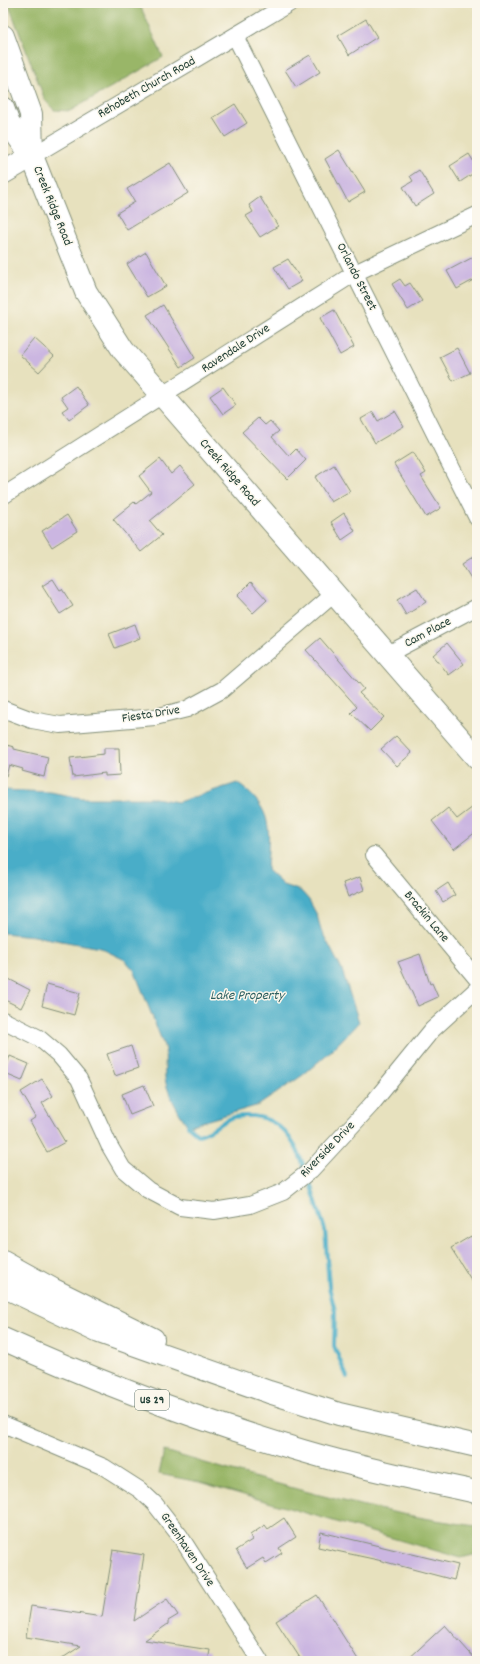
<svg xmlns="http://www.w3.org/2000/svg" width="480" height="1664" viewBox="0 0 480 1664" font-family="Dekko,sans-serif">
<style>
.forest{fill:#99b668;stroke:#5c7a4e}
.water{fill:#49adc8;stroke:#34757e}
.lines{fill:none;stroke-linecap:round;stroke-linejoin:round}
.stream{stroke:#49adc8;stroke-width:4}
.building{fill:#cbb6e1}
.street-casing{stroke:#838f79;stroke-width:18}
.secondary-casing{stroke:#838f79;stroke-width:24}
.highway-casing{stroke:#838f79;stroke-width:24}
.street{stroke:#fff;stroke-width:16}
.secondary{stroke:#fff;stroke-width:22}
.highway{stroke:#fff;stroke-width:22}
.labels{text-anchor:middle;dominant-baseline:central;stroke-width:3;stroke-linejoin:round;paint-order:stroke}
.shield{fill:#fbf7ec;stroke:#61756b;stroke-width:1}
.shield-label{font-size:12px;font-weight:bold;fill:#1f3d34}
.street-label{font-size:13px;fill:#1f3d34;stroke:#fbf7ec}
.water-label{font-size:14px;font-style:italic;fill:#2c5f60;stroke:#fbf7ec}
</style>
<rect width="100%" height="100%" fill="#fbf7ec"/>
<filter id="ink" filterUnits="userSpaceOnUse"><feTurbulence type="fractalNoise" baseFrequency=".025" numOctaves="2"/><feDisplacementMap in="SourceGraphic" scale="8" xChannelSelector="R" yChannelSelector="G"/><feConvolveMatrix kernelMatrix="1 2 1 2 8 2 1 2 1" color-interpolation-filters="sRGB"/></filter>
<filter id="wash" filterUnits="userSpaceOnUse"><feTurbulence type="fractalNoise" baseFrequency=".012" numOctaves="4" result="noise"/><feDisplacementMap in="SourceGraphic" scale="16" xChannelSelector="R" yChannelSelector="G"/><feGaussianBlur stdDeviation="0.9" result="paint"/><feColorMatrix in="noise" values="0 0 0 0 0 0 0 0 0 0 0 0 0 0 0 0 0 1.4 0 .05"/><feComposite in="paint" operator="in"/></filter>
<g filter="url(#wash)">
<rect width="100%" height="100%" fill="#e7e1be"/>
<g class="forest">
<polygon points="8,3 139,3 163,57 70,111 54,110 45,100"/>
<path d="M164,1451C267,1481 370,1513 477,1526V1554L461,1558L199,1482L159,1474Z"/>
</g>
<path class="water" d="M237,783C275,810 269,829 267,870L283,885L301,891L309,900L317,915L321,930L342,970L359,1022L332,1050L303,1075L259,1105L188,1126C180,1116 166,1091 165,1078C164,1066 167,1058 164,1046L134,970L125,960L100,948L34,936L3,933V790L50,792L82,798H155L178,802Z"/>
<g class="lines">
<g class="stream">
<path d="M189,1121L188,1126L198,1135C214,1131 218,1123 231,1118C238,1115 245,1116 253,1116C282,1119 297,1144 305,1170"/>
<polyline points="308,1177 325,1230 329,1287 335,1311 334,1346 347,1377"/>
</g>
</g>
<g id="blocks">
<g class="building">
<polygon points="366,19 377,37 349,55 338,36"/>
<polygon points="310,55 320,72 296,87 285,70"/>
<polygon points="235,104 247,123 225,137 213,118"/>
<polygon points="339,150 365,192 348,202 325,159"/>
<polygon points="469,154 477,167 477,171 460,182 450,166"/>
<polygon points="170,163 188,193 127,230 117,213 135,202 127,189"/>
<polygon points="419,170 434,194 415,206 403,187 413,181 410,176"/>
<polygon points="260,197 278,226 260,237 246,216 253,212 249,205"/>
<polygon points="146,252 166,286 147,297 127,264"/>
<polygon points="477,255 477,278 457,289 447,271"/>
<polygon points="288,259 302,281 288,289 274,267"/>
<polygon points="400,279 405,286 410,283 422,301 408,310 392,284"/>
<polygon points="163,305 195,358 181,367 147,315"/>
<polygon points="334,310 354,347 340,355 320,318"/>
<polygon points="34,338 54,356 39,372 20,355"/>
<polygon points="457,348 470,373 453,381 440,357"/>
<polygon points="76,386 89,405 69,420 62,411 68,407 61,397"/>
<polygon points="223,387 236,405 223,414 210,396"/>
<polygon points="395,411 404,426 375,443 361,419 373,412 378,421"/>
<polygon points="258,418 265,425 270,421 279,431 272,437 289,456 296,449 306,460 287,479 242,432"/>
<polygon points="413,452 426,473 421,476 441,508 426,517 394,464"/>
<polygon points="160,459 171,474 180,466 195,484 150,521 162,535 141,552 113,519 134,502 136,504 151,492 139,476"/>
<polygon points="334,465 350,491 331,502 315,477"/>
<polygon points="344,513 355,531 342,540 331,522"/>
<polygon points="67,515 77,531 52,547 42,531"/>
<polygon points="477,554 477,588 462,564"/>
<polygon points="53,579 60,590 62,589 73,606 60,614 42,586"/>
<polygon points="251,582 267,600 253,613 237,596"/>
<polygon points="417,588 426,602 406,615 397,600"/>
<polygon points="135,624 140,638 115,648 109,634"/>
<polygon points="320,638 364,689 359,693 384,717 370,731 351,713 357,707 306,650"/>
<polygon points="447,643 464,664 449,675 433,655"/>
<polygon points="396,736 412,753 397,766 381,749"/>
<polygon points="3,744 14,747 14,749 48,757 44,777 22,771 23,769 9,765 6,776 3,776"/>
<polygon points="104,748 119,748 120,775 105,776 105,773 73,777 70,758 104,754"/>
<polygon points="473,807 477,812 477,831 454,849 432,821 448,808 457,819"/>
<polygon points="360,877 364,890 348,897 343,883"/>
<polygon points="448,883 455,895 443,902 436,891"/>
<polygon points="420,954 430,984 432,983 438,997 418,1006 398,962"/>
<polygon points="3,976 30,990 21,1008 3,999"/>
<polygon points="47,984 80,993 74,1015 42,1006"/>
<polygon points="131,1046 138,1068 115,1076 107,1054"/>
<polygon points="10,1056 29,1064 22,1081 3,1073"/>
<polygon points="42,1079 53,1096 42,1103 65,1142 47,1152 30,1121 36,1117 21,1092"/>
<polygon points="144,1085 153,1106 130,1115 122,1094"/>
<polygon points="471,1236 477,1246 477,1289 451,1248"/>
<polygon points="284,1518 296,1537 279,1548 282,1553 266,1563 263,1558 247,1568 236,1550 252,1540 250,1535 265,1525 268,1529"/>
<polygon points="321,1532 458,1565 454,1580 378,1560 318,1547"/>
<polygon points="113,1550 144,1555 134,1621 167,1599 178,1615 168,1621 168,1624 145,1640 210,1650 208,1661 58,1661 81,1646 26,1637 31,1606 102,1617"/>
<polygon points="317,1595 359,1661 302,1661 276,1621"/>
<polygon points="445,1625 477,1661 406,1661"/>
</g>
</g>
</g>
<g filter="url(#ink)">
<use href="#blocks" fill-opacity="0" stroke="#838f79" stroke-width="1"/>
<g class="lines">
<g class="street-casing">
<g id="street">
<polyline points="235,36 477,518"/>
<polyline points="32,156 290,3"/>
<polyline points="3,496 355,273 477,215"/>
<polyline points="386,655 477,607"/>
<polyline points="3,709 32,720 60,725 155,717 187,709 222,690 334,594"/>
<polyline points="374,855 477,979"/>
<polyline points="3,1020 39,1038 59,1055 79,1079 109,1145 123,1169 148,1190 180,1207 214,1211 250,1205 283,1192 311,1170 371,1105 432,1030 477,989"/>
<polyline points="3,1424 104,1467 140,1490 155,1504 180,1536 260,1661"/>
</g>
</g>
<g class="secondary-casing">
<g id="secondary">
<polyline points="3,36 31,114 32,156"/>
<polyline points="3,108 9,124 32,156 86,292 123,350 477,758"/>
<polyline points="3,173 32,156"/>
</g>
</g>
<g class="highway-casing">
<g id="highway">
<polyline points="3,1262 52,1289 153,1339"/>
<polyline points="3,1286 99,1332 269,1392 339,1414 477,1446"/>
<path d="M3,1339C100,1383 201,1421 303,1451C360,1468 419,1480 477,1492"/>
</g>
</g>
<use href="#street" class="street"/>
<use href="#secondary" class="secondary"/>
<use href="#highway" class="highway"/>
</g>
</g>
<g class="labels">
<rect class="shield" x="135" y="1390" width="34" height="20" rx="3"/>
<g class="shield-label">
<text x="152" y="1400">US 29</text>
</g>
<g class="street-label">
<text transform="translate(147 88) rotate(-30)">Rehobeth Church Road</text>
<text transform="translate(52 206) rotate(68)">Creek Ridge Road</text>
<text transform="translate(356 277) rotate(63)">Orlando Street</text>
<text transform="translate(236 349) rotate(-33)">Ravendale Drive</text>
<text transform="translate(229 473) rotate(49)">Creek Ridge Road</text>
<text transform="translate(428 633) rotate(-28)">Cam Place</text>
<text transform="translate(151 715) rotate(-9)">Fiesta Drive</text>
<text transform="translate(426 917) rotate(50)">Brackin Lane</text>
<text transform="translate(328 1150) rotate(-46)">Riverside Drive</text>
<text transform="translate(187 1550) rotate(56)">Greenhaven Drive</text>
</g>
<g class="water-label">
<text x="247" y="996">Lake Property</text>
</g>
</g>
<rect width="480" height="1664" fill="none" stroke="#fbf7ec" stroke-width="16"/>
</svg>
